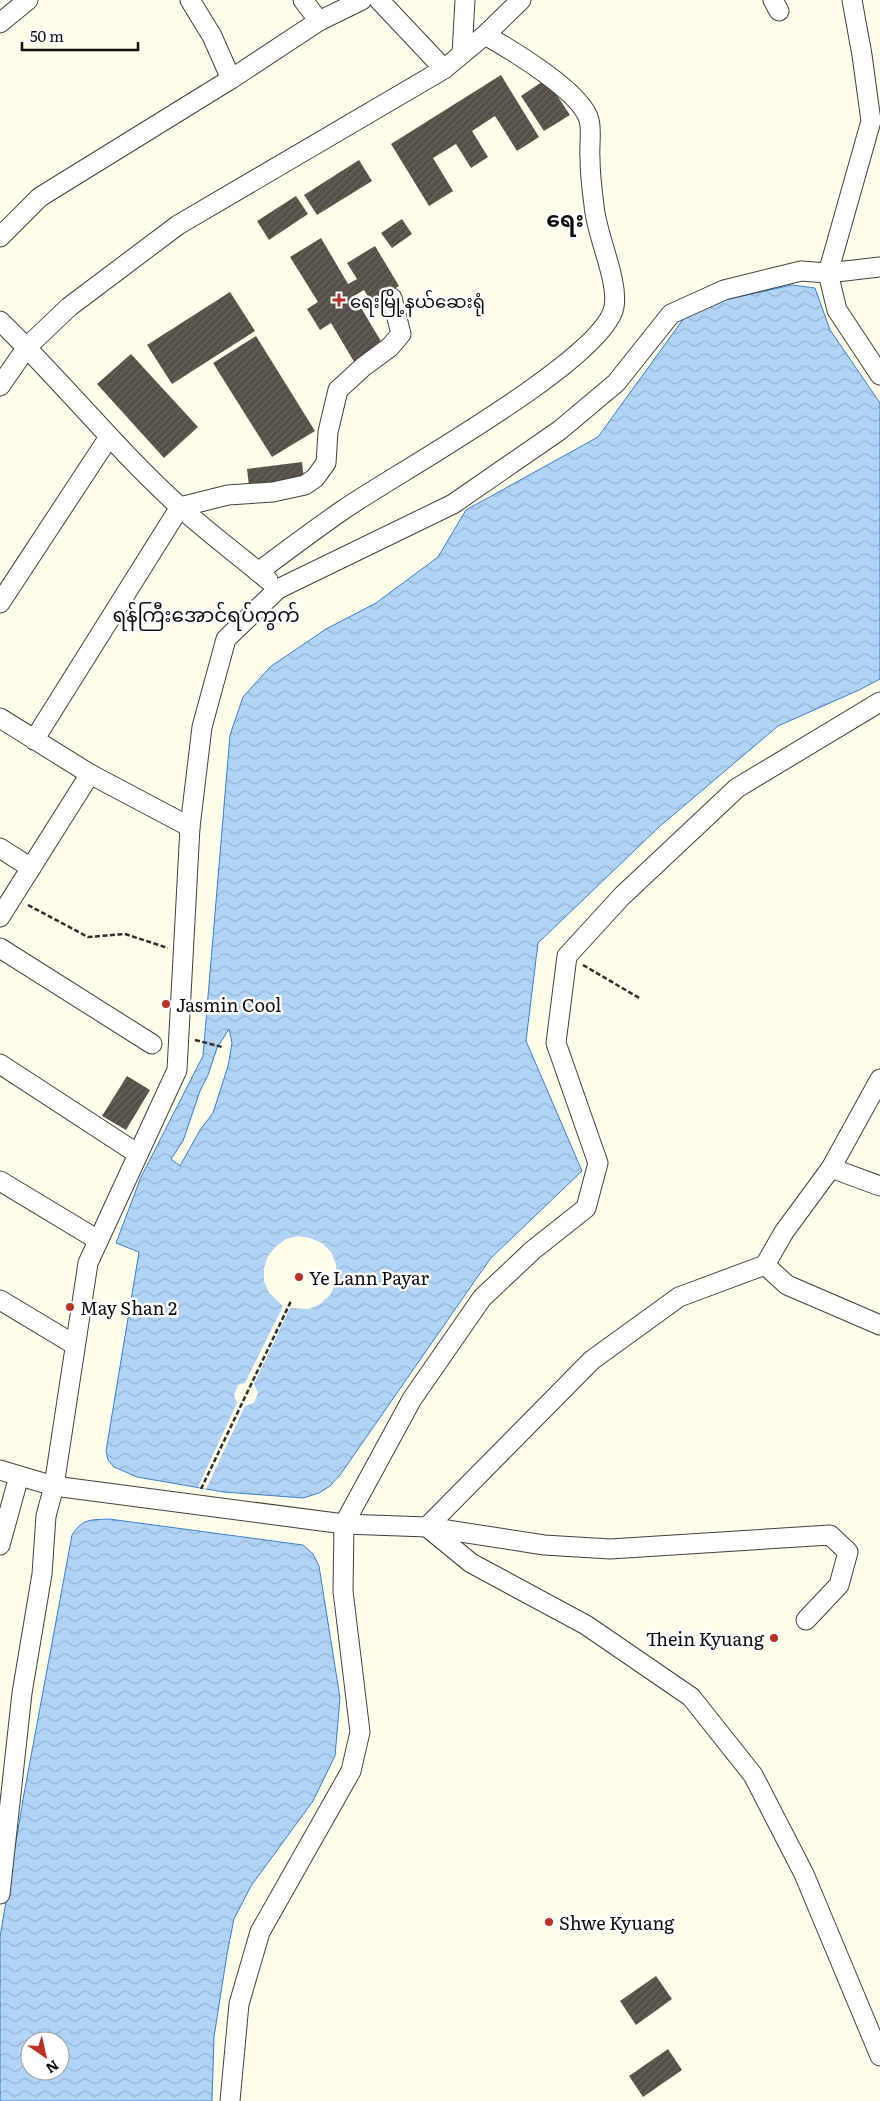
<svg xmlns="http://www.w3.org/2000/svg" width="880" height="2101" viewBox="0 0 880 2101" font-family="Literata,'Noto Sans Myanmar',serif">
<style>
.water{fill:url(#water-waves);stroke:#367fce;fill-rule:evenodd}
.pier{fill:#fffeeb}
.building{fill:url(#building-hatch)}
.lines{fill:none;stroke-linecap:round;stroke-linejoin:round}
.minor-casing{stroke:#3f3f3f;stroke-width:21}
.path{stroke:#2e2e2e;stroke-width:2.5;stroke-dasharray:5 2.5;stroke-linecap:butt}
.minor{stroke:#fff;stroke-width:19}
.poi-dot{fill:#bc2f24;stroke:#fff;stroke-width:2}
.labels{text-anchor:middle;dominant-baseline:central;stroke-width:5;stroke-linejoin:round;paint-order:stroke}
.poi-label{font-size:18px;fill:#0c0c0c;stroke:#fff;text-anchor:start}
.quarter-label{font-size:20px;fill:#0c0c0c;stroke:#fff}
.district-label{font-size:22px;font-weight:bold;fill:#0c0c0c;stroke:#fff}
</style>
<defs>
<pattern id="water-waves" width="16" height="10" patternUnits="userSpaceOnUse" patternTransform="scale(1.25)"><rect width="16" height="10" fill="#b0d3f6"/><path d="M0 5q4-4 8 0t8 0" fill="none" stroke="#96b4d2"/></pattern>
<pattern id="building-hatch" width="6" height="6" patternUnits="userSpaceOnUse" patternTransform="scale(1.25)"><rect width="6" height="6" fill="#554f48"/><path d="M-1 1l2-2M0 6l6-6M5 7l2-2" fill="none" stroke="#68645e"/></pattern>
</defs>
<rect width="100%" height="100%" fill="#fffeeb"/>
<g class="water">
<path d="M792,285L815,288L830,330L880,403V679L859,690L778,726L659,827L538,943L526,1041L582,1171L490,1259L340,1475L330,1486L319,1493L303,1498L224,1492L137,1477L114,1467L108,1460L106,1451L139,1252L116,1243L141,1177L203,1056L230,735L243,697L270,667L326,629L376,603L438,557L466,510L598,437L692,307ZM229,1029L232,1043L228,1066L213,1113L200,1130L180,1166L171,1159L183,1141L200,1091L208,1075L217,1048Z"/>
<path d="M109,1519L303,1545L313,1554L319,1566L340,1698L335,1756L313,1801L251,1886L234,1919L227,1954L214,2037L212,2101H0V1937L24,1794L72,1535C83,1518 91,1520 109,1519ZM30,2041H60V2071H30Z"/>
</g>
<polygon class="pier" points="298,1236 310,1238 322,1243 331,1252 336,1264 336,1283 330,1295 320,1304 309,1309 290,1308 254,1384 258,1393 254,1403 245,1406 206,1489 198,1487 237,1403 234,1395 238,1385 245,1383 283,1306 269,1293 264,1281 264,1268 268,1256 276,1246 286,1239"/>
<g class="building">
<polygon points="501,75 539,137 517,151 495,116 472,131 488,157 471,168 456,144 433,158 453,191 429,206 391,144"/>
<polygon points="546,79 570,115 544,131 521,96"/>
<polygon points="359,160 372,181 317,215 304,195"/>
<polygon points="296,196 308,214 269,240 257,221"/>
<polygon points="402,219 412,234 392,248 381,233"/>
<polygon points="321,238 348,284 357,279 347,263 375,246 399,286 372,303 364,290 354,296 385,348 356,365 331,323 320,330 307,309 318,302 290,257"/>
<polygon points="230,292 255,331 172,384 147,345"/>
<polygon points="256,336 315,431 272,457 213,363"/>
<polygon points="131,354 198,427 164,458 97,384"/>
<polygon points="302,462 304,479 249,486 247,469"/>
<polygon points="127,1076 150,1090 126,1130 102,1116"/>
<polygon points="656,1976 672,1999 636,2025 620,2001"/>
<polygon points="668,2049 682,2070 643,2097 629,2076"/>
</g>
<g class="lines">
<g class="minor-casing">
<g id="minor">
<polyline points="190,0 212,36 231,79"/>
<polyline points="303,0 319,21"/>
<polyline points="379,0 444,69"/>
<polyline points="773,0 779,11"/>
<polyline points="852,0 862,55 871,121 828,273 837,310 880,375"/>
<polyline points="0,23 28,0"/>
<polyline points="462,54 465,0"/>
<polyline points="0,237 40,197 231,79 319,21 362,0"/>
<path d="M0,321C62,381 116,449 180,507C208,533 239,555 268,580"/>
<polyline points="0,386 27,347 69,307 178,225 444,69 485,35 521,0"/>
<path d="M258,572C286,551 314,530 343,510C393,475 604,360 614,307C619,280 596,235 594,205C592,190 590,174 590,158C589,146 592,131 589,120C582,92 510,49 485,35"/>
<polyline points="0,603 109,437"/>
<polyline points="0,718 90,774 190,827 202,727 226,639 278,589 453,504 560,430 616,383 671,314 724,290 801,271 828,273 880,267"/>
<polyline points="34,740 180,507 228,495 273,492 305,485 315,478 326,463 328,432 338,390 363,367 390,347 401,334 392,298"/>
<polyline points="0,848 31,868"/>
<polyline points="0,917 90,774"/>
<polyline points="0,948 152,1044"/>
<polyline points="0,1064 138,1154"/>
<polyline points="831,1168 880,1186"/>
<polyline points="0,1181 98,1240"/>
<polyline points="765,1265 787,1285 880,1325"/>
<polyline points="0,1300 75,1345"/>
<polyline points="0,1470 54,1486 344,1524 427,1527 592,1360 679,1297 765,1265 784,1232 831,1168 880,1079"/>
<polyline points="427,1527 471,1563 586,1625 691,1697 753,1775 804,1874 880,2056"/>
<polyline points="428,1527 544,1545 610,1549 830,1535 848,1552 839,1585 806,1620"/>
<polyline points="0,1545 19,1476"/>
<polyline points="0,1894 22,1693 42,1574 46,1516 54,1486 88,1263 177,1070 190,827"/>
<polyline points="230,2101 239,2004 260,1932 351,1771 360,1732 343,1591 344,1524 412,1399 482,1298 533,1250 586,1208 598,1163 556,1043 567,956 622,896 737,788 880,702"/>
</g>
</g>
<g class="path">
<polyline points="28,905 88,937 125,934 168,948"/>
<polyline points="583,965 641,999"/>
<polyline points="195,1040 222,1047"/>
<polyline points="201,1489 291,1301"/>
</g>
<use href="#minor" class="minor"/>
</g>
<g class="poi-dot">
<path d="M336.5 292.5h5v5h5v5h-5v5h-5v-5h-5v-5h5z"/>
<circle cx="166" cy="1004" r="5"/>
<circle cx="299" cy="1277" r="5"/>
<circle cx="70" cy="1307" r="5"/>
<circle cx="774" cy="1638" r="5"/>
<circle cx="549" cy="1922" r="5"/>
</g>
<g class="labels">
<g class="poi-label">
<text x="350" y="300">ရေးမြို့နယ်ဆေးရုံ</text>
<text x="176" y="1004">Jasmin Cool</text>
<text x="309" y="1277">Ye Lann Payar</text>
<text x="80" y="1307">May Shan 2</text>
<text x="764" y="1638" text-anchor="end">Thein Kyuang</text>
<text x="559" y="1922">Shwe Kyuang</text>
</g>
<g class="quarter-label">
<text x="206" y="613">ရန်ကြီးအောင်ရပ်ကွက်</text>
</g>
<g class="district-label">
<text x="565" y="217">ရေး</text>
</g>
</g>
<g transform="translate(45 2056) rotate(146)"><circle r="24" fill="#ffffff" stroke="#9e9e9e"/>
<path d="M0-4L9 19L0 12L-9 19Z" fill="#bc2f24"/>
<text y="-8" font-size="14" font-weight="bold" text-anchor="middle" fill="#0c0c0c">N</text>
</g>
<path d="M22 42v8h116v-8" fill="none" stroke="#0c0c0c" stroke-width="2.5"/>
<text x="30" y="42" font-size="15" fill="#0c0c0c" stroke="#ffffff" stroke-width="4" paint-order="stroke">50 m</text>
</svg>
